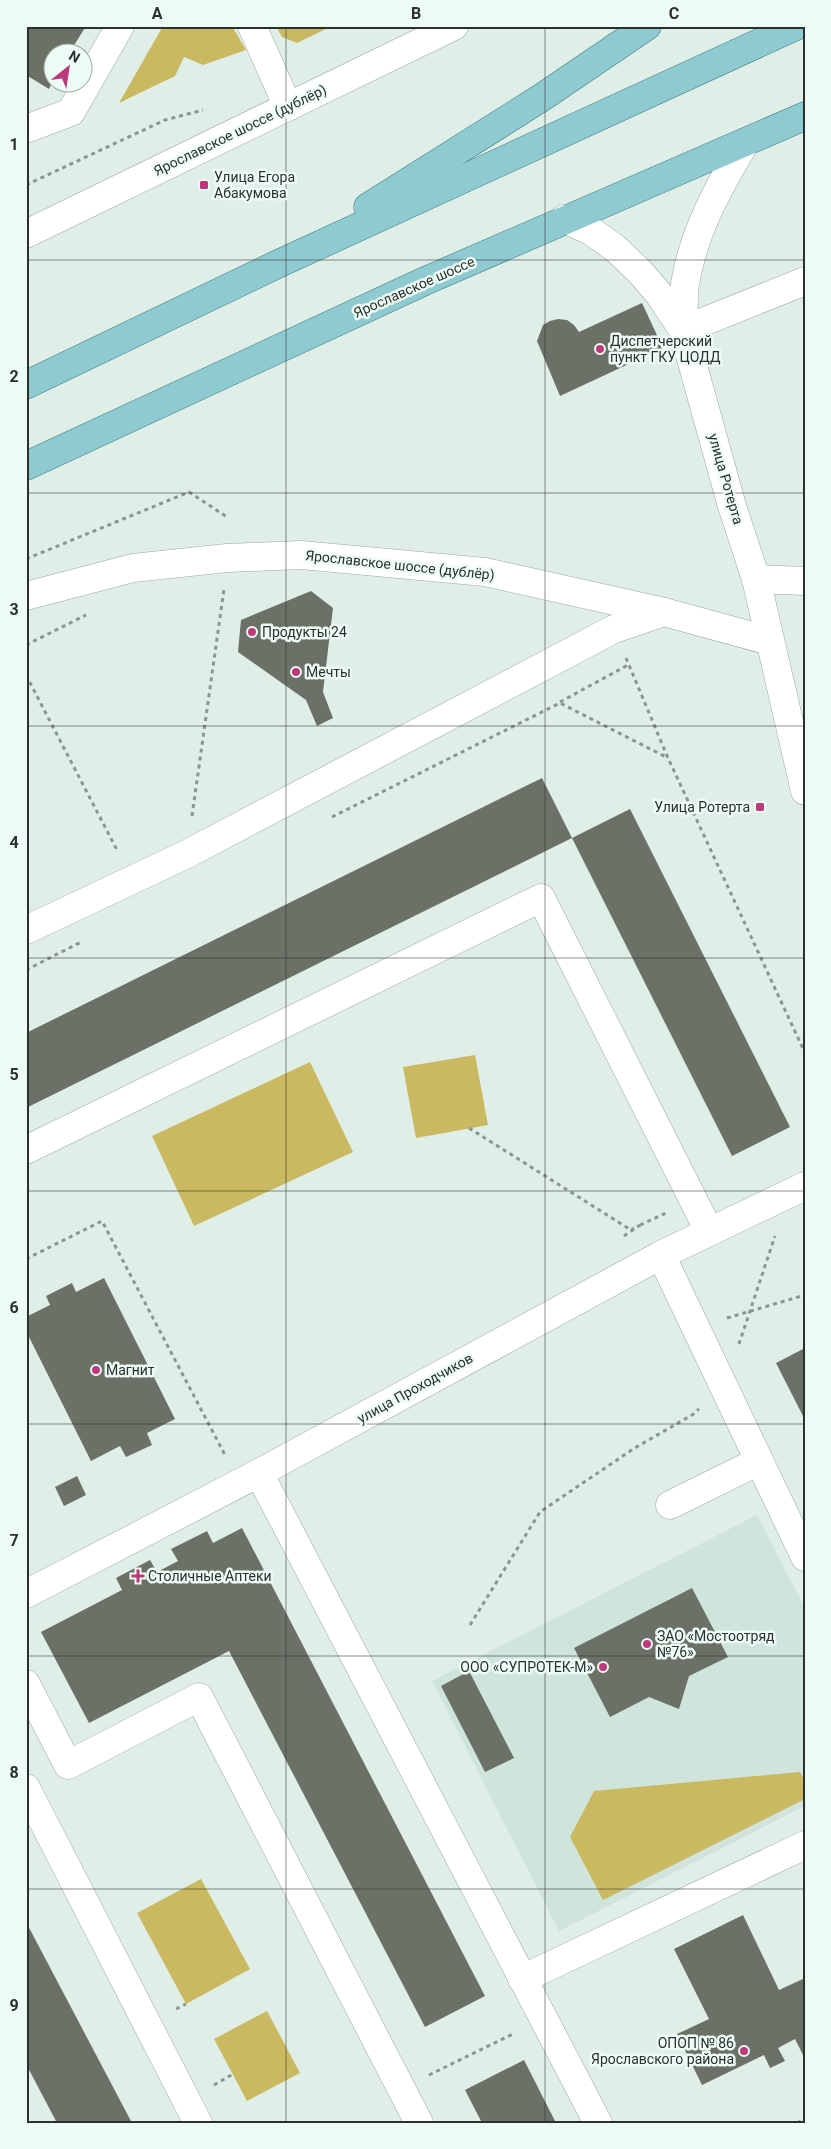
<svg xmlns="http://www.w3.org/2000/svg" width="831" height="2149" viewBox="0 0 831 2149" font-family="Roboto,sans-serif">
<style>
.built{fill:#cfe4db}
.green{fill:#cbb961}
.building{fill:#6b7167}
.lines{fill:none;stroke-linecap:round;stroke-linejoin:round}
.minor-casing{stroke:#9ba8a3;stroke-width:29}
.major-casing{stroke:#3b7d82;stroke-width:29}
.path{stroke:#8c9691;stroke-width:3;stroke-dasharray:4 4;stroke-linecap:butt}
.minor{stroke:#fff;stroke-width:28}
.major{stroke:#8ecad0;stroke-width:28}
.grid{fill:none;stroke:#2b302e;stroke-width:1;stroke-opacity:0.55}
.poi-dot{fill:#be397c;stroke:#edfbf5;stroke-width:2}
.labels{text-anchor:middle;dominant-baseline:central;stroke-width:5;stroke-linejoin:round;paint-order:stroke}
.street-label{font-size:14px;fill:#2b302e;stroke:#edfbf5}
.poi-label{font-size:14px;fill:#2b302e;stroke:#edfbf5;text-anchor:start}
.neatline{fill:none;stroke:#2b302e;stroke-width:2}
.grid-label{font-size:16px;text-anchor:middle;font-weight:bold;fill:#2b302e}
</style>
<rect width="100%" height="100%" fill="#e0eee8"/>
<polygon class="built" points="757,1515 805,1608 805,1806 559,1931 432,1681"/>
<g class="green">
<polygon points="163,26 232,26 246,50 203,65 184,57 175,76 119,103"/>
<polygon points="276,26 332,26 297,43 282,37"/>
<polygon points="475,1055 488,1125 416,1138 403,1067"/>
<polygon points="310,1062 353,1152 194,1226 152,1136"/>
<polygon points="800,1772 805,1782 805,1799 603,1900 570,1837 594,1791"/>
<polygon points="201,1879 250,1969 186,2004 137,1913"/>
<polygon points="267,2011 300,2073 247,2101 214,2039"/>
</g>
<g class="building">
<polygon points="26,26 86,26 70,52 52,52 52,82 49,89 26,75"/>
<polygon points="642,303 663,348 560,396 537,341 543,325 550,321 558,319 567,320 574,325 579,332"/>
<polygon points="311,591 333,608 323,692 333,718 317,726 306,700 238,652 241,620"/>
<polygon points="542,778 572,838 26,1108 26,1033"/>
<polygon points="630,809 790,1127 732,1156 572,838"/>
<polygon points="104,1278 175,1419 147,1433 152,1445 126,1457 120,1446 91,1461 26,1331 26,1317 50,1305 46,1296 72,1283 76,1292"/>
<polygon points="805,1348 805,1420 776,1363"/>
<polygon points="77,1476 86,1495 64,1506 55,1487"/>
<polygon points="242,1528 485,1996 425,2027 229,1651 89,1723 41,1632 122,1590 116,1578 150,1560 157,1572 178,1561 171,1549 207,1531 213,1543"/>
<polygon points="692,1588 728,1657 689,1676 679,1709 649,1697 610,1717 574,1648"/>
<polygon points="469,1671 514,1758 485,1772 441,1686"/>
<polygon points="743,1915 779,1990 805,1978 805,2059 795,2039 778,2048 785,2061 770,2068 764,2055 702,2085 677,2034 709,2019 674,1949"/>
<polygon points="26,1922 132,2123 57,2123 26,2064"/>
<polygon points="524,2060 556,2123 482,2123 465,2090"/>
</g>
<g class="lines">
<g class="minor-casing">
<g id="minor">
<polyline points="252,26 288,107"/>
<polyline points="26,129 71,112 120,26"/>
<polyline points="564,219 591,231 615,248 641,273 659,294 683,330 732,506 756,579 805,791"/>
<polyline points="26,234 454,26"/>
<path d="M683,330C684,315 683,299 685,284C693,233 719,186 745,143"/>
<polyline points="683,330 805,281"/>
<polyline points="756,579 805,581"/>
<polyline points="26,596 133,568 227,558 301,555 485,572 664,612 770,641"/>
<polyline points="26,930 187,854 614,629 664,612"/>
<polyline points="26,1150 541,898 709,1231"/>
<polyline points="661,1255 805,1557"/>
<polyline points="259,1473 598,2123"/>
<polyline points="670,1505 759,1461"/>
<polyline points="26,1594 259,1473 661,1255 805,1186"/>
<polyline points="26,1684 68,1765 199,1697 419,2123"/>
<polyline points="26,1788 198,2123"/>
<polyline points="522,1979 805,1845"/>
</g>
</g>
<g class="major-casing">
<g id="major">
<polyline points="368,207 541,98 647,26"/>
<polyline points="26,385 280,263 796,26"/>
<polyline points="26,466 425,281 805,116"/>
</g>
</g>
<g class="path">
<polyline points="26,185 165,120 203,110"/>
<polyline points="26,559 189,492 227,517"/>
<polyline points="26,645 86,615"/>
<polyline points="626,658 668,758 805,1053"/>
<polyline points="26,675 118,852"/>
<polyline points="560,702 628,665"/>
<polyline points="192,816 224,589"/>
<polyline points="332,817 560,703 668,758"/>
<polyline points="26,970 83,941"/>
<polyline points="469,1128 631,1230 634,1228"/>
<polyline points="640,1225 666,1213"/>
<polyline points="624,1236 640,1225"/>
<polyline points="26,1259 102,1221 225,1455"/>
<polyline points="727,1318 805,1295"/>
<polyline points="739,1344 775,1236"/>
<polyline points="470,1625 540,1512 633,1449 692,1415 699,1409"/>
<polyline points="176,2009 186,2004"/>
<polyline points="429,2075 515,2033"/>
<polyline points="214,2085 233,2074"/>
<polyline points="797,2123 805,2119"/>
</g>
<use href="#minor" class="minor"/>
<use href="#major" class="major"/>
</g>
<path class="grid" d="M286,26V2123M545,26V2123M26,260H805M26,493H805M26,726H805M26,958H805M26,1191H805M26,1424H805M26,1656H805M26,1889H805"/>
<g class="poi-dot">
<rect x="199" y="180" width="10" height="10" rx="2.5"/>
<circle cx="600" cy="349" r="5"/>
<circle cx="252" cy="632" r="5"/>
<circle cx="296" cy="672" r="5"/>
<rect x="755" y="802" width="10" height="10" rx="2.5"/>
<circle cx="96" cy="1370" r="5"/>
<path d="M135.5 1568.5h5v5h5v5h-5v5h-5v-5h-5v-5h5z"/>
<circle cx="647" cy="1644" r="5"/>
<circle cx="603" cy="1667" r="5"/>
<circle cx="744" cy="2051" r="5"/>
</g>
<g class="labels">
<g class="street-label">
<text transform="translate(240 130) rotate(-26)">Ярославское шоссе (дублёр)</text>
<text transform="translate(414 287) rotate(-24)">Ярославское шоссе</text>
<text transform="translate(726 479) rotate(74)">улица Ротерта</text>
<text transform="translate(400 565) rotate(6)">Ярославское шоссе (дублёр)</text>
<text transform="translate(415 1388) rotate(-29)">улица Проходчиков</text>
</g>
<g class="poi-label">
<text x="214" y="177">Улица Егора<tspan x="214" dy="16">Абакумова</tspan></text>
<text x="610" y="341">Диспетчерский<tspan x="610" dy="16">пункт ГКУ ЦОДД</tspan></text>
<text x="262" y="632">Продукты 24</text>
<text x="306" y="672">Мечты</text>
<text x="750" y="807" text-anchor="end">Улица Ротерта</text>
<text x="106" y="1370">Магнит</text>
<text x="148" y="1576">Столичные Аптеки</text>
<text x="657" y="1636">ЗАО «Мостоотряд<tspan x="657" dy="16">№76»</tspan></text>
<text x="593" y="1667" text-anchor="end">ООО «СУПРОТЕК-М»</text>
<text x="734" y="2043" text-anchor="end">ОПОП № 86<tspan x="734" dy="16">Ярославского района</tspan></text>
</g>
</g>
<rect width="831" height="2149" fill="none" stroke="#edfbf5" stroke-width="55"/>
<g transform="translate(68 68) rotate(30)"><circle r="24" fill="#edfbf5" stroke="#9faaa5"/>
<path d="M0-4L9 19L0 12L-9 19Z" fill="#be397c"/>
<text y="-8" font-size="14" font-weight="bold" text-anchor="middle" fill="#2b302e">N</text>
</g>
<rect x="28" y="28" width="776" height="2094" class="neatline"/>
<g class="grid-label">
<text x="157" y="19">A</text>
<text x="416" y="19">B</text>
<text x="674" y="19">C</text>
<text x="14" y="150">1</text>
<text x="14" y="382">2</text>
<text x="14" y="615">3</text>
<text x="14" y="848">4</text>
<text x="14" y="1080">5</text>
<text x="14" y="1313">6</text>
<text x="14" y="1546">7</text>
<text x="14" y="1778">8</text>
<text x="14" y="2011">9</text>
</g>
</svg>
